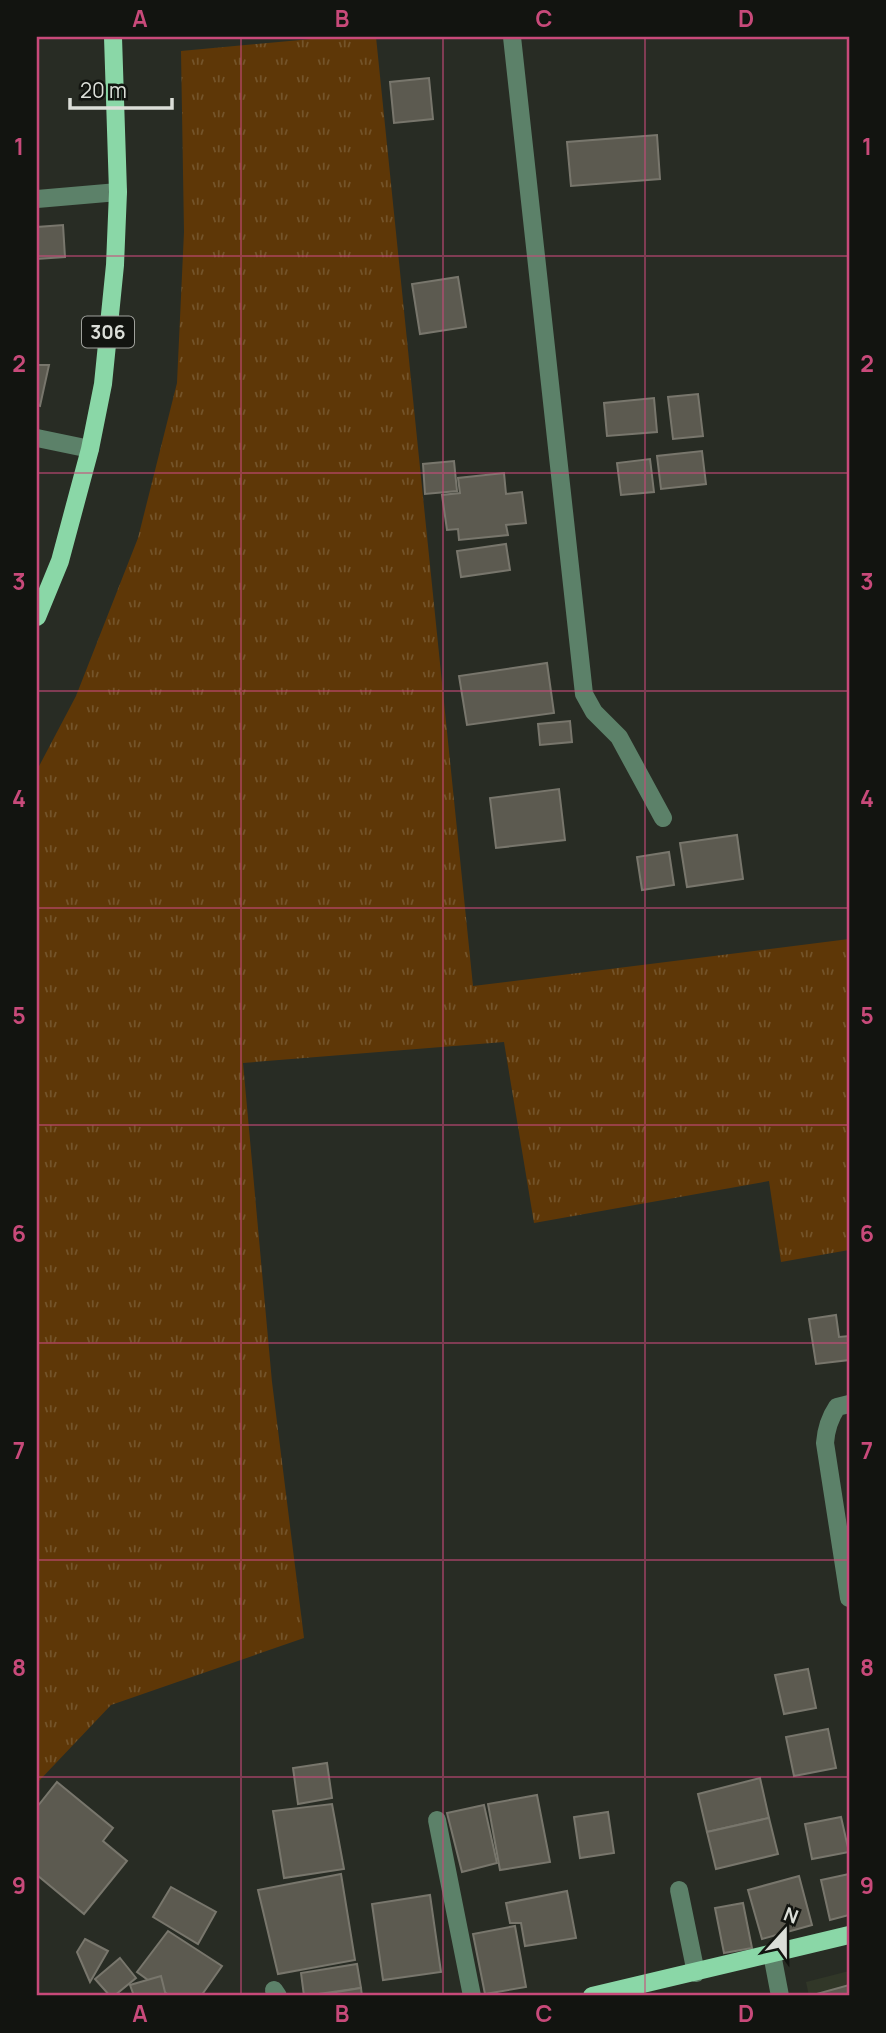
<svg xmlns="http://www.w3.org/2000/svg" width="886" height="2033" viewBox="0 0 886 2033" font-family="Manrope,sans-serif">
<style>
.built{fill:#313728}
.grass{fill:url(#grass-tufts)}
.building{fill:#5c5a50;stroke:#78766c;stroke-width:2}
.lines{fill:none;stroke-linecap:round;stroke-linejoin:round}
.minor{stroke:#5c8169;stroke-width:18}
.major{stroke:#8ad7a7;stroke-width:18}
.grid{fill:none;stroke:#c84a7a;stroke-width:2;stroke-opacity:0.55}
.labels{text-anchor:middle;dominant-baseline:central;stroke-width:5;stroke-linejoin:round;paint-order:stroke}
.shield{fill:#121410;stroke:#9fa19c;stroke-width:2}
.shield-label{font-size:19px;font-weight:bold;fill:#dbded8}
.neatline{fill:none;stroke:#c84a7a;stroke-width:2.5}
.grid-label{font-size:23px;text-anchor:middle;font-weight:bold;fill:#c84a7a}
</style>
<defs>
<pattern id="grass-tufts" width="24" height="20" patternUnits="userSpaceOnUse" patternTransform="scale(1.75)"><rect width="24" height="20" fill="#5e3707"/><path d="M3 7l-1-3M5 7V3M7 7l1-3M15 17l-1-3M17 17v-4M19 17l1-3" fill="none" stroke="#74542a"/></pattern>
</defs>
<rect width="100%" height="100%" fill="#282c24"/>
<polygon class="built" points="849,1971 849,1996 809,1996 806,1982"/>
<polygon class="grass" points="333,37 376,37 473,986 849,939 849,1250 781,1262 769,1181 534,1223 504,1042 243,1063 272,1382 304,1638 111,1705 37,1783 37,770 76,696 138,538 177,383 184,232 181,51"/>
<g class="building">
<polygon points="429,78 433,119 394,123 390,82"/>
<polygon points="657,135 660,179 571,186 567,142"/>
<polygon points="63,225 65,257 37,259 37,227"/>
<polygon points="458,277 466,327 420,334 412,284"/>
<polygon points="37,365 49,365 40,406 37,405"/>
<polygon points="698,394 703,436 673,439 668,397"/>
<polygon points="654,398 657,432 607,436 604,403"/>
<polygon points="702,451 706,484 661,489 657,456"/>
<polygon points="650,459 654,492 621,495 617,463"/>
<polygon points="454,461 457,491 425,494 423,464"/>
<polygon points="504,473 506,494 522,492 526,523 506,525 508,535 459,540 458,529 447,530 442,495 460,493 458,478"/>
<polygon points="506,544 510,570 461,577 457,551"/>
<polygon points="547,663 554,713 467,725 459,676"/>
<polygon points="570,721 572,742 540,745 538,724"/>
<polygon points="559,789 565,840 496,848 490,798"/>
<polygon points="737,835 743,879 687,887 680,843"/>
<polygon points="669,852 674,885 642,890 637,857"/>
<polygon points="836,1315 839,1337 849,1336 849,1360 816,1364 809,1319"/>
<polygon points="808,1669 816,1708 784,1714 775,1675"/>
<polygon points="828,1729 836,1768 794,1776 786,1737"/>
<polygon points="327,1763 332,1798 298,1804 293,1768"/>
<polygon points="760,1778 769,1818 707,1832 698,1794"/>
<polygon points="57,1782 113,1828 103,1841 127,1861 84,1914 37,1875 37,1807"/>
<polygon points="537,1795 550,1862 500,1870 488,1804"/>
<polygon points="332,1804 344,1869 284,1878 273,1811"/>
<polygon points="484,1805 497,1863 462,1872 447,1813"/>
<polygon points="608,1812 614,1853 580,1858 574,1817"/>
<polygon points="841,1817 849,1852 812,1859 805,1824"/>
<polygon points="769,1818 778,1854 716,1869 707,1832"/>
<polygon points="341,1874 355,1960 278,1974 258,1890"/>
<polygon points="849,1874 849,1915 830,1920 821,1880"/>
<polygon points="799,1876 812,1925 762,1939 748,1890"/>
<polygon points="171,1887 216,1912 198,1944 153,1917"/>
<polygon points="567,1891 576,1938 525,1946 521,1923 510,1923 506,1903"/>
<polygon points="430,1895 441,1972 383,1980 372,1904"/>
<polygon points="743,1903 752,1948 724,1953 715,1908"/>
<polygon points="515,1926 526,1987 485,1994 473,1934"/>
<polygon points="168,1931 222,1966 201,1996 170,1996 137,1972"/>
<polygon points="85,1939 108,1951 90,1982 77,1952"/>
<polygon points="120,1958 136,1978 114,1996 110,1996 95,1979"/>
<polygon points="357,1964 361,1988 304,1996 301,1973"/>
<polygon points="161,1976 166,1996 134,1996 130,1985"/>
<polygon points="849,1985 849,1996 813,1996 813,1995"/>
<polygon points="361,1988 362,1996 330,1996 330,1993"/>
</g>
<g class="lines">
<g class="minor">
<polyline points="512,37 584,694 594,712 619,737 663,818"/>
<polyline points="37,199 118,192"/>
<polyline points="37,438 90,449"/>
<path d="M849,1404L837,1407C829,1419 826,1429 825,1443L849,1598"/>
<polyline points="437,1820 472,1996"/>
<polyline points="679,1890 696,1973"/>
<polyline points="772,1954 780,1996"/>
<polyline points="274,1990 278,1996"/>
</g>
<g class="major">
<polyline points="37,617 60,561 90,449 103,384 115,265 118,192 113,37"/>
<polyline points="592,1996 849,1935"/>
</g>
</g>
<path class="grid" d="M241,37V1996M443,37V1996M645,37V1996M37,256H849M37,473H849M37,691H849M37,908H849M37,1125H849M37,1343H849M37,1560H849M37,1777H849"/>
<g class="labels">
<rect class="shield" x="82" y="316.5" width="52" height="31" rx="5"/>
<g class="shield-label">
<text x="108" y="332">306</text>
</g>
</g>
<rect width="886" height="2033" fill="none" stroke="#121410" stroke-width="77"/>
<g transform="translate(785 1931) rotate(21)" stroke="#121410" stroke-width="5" paint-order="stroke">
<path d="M0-5L12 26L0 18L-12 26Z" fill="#dbded8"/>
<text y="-10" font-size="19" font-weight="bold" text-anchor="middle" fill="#dbded8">N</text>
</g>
<path d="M70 98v10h102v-10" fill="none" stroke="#dbded8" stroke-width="3.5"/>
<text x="80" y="98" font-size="21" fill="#dbded8" stroke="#121410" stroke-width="5" paint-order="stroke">20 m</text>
<rect x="38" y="38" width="810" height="1956" class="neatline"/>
<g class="grid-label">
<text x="140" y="27">A</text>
<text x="342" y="27">B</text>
<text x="544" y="27">C</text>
<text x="746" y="27">D</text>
<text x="19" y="155">1</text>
<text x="867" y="155">1</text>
<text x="19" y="372">2</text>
<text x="867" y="372">2</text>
<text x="19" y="590">3</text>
<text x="867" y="590">3</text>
<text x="19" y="807">4</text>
<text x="867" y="807">4</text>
<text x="19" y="1024">5</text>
<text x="867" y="1024">5</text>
<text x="19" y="1242">6</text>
<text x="867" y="1242">6</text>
<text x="19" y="1459">7</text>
<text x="867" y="1459">7</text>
<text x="19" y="1676">8</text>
<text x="867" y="1676">8</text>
<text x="19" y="1894">9</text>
<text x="867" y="1894">9</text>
<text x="140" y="2022">A</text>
<text x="342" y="2022">B</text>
<text x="544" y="2022">C</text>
<text x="746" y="2022">D</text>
</g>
</svg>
